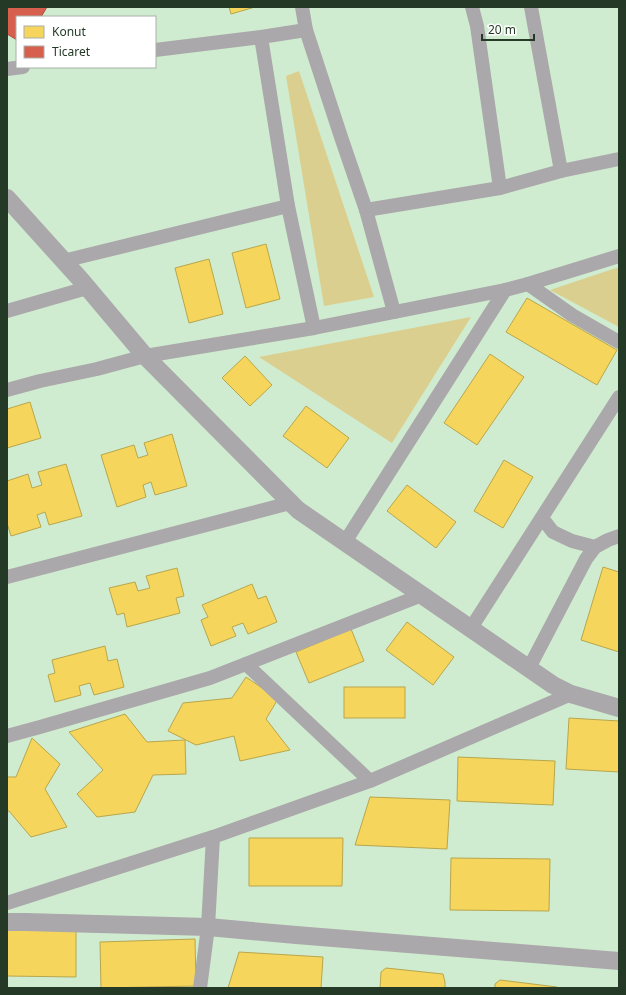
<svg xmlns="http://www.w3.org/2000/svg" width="626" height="995" viewBox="0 0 626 995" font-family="'Noto Sans',sans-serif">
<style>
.green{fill:#dacf8e}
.homes{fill:#f6d55c;stroke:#b7a64c}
.shops{fill:#d6604d;stroke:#a15541}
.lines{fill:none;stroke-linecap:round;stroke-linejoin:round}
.minor{stroke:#aba8ab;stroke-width:14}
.tertiary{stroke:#aba8ab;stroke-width:18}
</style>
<rect width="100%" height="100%" fill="#d0ecd0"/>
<g class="green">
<polygon points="299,71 374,297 324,306 286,76"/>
<polygon points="619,267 619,327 550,290"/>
<polygon points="471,317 392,443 259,357"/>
</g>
<g class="homes">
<polygon points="229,7 255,7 231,14"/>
<polygon points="266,244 280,299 246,308 232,253"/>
<polygon points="209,259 223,314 189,323 175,268"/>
<polygon points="527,298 617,350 597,385 506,332"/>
<polygon points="490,354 524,377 477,445 444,423"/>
<polygon points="245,356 272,385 250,406 222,378"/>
<polygon points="30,402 41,438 7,448 7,409"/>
<polygon points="306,406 349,438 327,468 283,436"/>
<polygon points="172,434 187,486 155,495 151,482 143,485 146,497 117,507 101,455 134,445 138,458 148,455 144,443"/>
<polygon points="504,460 533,477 503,528 474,511"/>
<polygon points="66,464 82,516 49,525 45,512 37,515 41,527 11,536 7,523 7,481 28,474 32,488 42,485 38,472"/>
<polygon points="407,485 456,522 436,548 387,511"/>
<polygon points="603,567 619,572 619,652 581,640"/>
<polygon points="177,568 184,596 176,598 180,613 127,627 124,613 117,615 109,588 135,582 138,591 150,588 146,576"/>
<polygon points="252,584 258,599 266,596 277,622 248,634 243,623 232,627 236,636 211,646 201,620 208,617 202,605"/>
<polygon points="407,622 454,657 433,685 386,650"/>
<polygon points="351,629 364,661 309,683 296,652"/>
<polygon points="105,646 108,661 117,659 124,687 94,695 90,683 79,686 81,695 55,702 48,675 55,673 52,660"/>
<polygon points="246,677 278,699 266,719 290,750 240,761 234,736 196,745 168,731 183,703 232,698"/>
<rect x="344" y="687" width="61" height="31"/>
<polygon points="125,714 147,742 185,740 186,774 153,775 135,812 97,817 77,794 103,770 69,732"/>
<polygon points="569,718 619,721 619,772 566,769"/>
<polygon points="32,738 60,764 45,789 67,827 31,837 9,811 7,811 7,777 16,777"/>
<polygon points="458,757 555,761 553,805 457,801"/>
<polygon points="370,797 450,800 447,849 355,845"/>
<polygon points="249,838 343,838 342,886 249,886"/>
<polygon points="451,858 550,859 549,911 450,910"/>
<polygon points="7,929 76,929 76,977 7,976"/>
<polygon points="195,939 196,986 101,988 100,942"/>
<polygon points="239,952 323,957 321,988 228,988"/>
<polygon points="386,968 443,974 445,982 445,988 380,988 381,972"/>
<polygon points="500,980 557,987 557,988 495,988 495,984"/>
</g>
<polygon class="shops" points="7,7 47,7 41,17 17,17 17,40 7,34"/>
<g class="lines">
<g class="minor">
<polyline points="302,7 306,30 341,137 366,210 394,312"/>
<polyline points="472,7 477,26 500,188"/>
<polyline points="531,7 561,171"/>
<polyline points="261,37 288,206 314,328"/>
<polyline points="155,50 261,37 306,30"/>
<polyline points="7,69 23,67"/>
<polyline points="366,210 500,188 561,171 619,159"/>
<polyline points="63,261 288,206"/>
<polyline points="528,284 572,315 619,342"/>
<polyline points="7,311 87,288"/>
<polyline points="7,390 40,381 97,369 145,356 314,328 505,290 528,284 619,256"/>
<polyline points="542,518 553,532 572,541 595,547"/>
<polyline points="345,542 505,290"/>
<polyline points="7,577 290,503"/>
<polyline points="471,628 619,397"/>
<polyline points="246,664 370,781"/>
<polyline points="529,668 586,559 595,547 608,540 619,536"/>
<polyline points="7,736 40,727 210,678 422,595"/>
<polyline points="7,903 213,837 370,781 571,694"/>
<polyline points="200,988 208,927 213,837"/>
</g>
<g class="tertiary">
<polyline points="7,198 81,280 145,356 298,510 553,685 571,694 619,708"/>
<polyline points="7,922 25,922 208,927 296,935 619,961"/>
</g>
</g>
<rect width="626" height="995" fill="none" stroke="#253a26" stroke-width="16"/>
<rect x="16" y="16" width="140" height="52" fill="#ffffff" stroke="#a8b0a8"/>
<rect x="24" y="26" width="20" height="12" fill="#f6d55c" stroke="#a8b0a8"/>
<text x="52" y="36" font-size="12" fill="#253a26">Konut</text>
<rect x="24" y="46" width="20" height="12" fill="#d6604d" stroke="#a8b0a8"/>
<text x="52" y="56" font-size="12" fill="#253a26">Ticaret</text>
<path d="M482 34v6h52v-6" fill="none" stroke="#253a26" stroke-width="2"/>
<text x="488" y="34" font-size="12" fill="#253a26" stroke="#ffffff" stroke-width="3" paint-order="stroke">20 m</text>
</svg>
